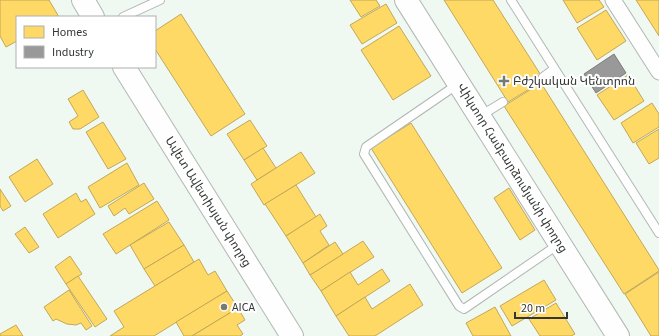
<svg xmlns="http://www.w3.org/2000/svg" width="659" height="336" viewBox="0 0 659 336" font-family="'Source Sans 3','Noto Sans Armenian',sans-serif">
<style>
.homes{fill:#ffd966;stroke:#c2a857}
.industry{fill:#999;stroke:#7a7c7a}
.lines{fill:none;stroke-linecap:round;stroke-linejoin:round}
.lane-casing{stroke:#b1b7b3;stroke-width:10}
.street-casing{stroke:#b1b7b3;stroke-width:17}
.secondary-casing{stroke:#b1b7b3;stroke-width:24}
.lane{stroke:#fdfefd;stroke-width:8}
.street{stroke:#fdfefd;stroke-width:15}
.secondary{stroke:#fdfefd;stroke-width:22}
.poi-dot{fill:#747b76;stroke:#fff;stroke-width:1.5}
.labels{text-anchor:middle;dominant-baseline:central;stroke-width:4;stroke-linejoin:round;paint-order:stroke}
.poi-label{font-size:12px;fill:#323733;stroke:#fff;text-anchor:start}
.street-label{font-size:12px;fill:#323733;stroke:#fff}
</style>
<rect width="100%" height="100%" fill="#f0f8f2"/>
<g class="homes">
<polygon points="0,0 49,0 59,17 17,17 17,41 6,47 0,36"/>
<polygon points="350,0 376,0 380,6 361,17"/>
<polygon points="444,0 493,0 544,80 508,102"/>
<polygon points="563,0 599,0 604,7 577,23"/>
<polygon points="636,0 659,0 659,36"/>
<polygon points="386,4 397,23 362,44 350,25"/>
<polygon points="606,10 626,41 597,60 577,28"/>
<polygon points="181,14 245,114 211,136 155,49 155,31"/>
<polygon points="399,26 431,76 393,100 361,50"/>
<polygon points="628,75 644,101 614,120 597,95"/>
<polygon points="541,83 659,270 659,271 624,294 504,106"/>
<polygon points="83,90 99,117 80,129 73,129 69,122 78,116 68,99"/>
<polygon points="652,103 659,114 659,127 633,143 621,123"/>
<polygon points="250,120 267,146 244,160 227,134"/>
<polygon points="103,122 126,159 108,169 86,132"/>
<polygon points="411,123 502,268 462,293 371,148"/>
<polygon points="659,129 659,158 649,164 636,143"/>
<polygon points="263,148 276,168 257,180 244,160"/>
<polygon points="301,152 315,173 264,205 251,184"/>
<polygon points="37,159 53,184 25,202 9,177"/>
<polygon points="127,163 139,185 100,208 88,187"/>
<polygon points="144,183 154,199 129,214 125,208 114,216 108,206"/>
<polygon points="296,185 316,217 286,236 265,204"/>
<polygon points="509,188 535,230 520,240 494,198"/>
<polygon points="0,189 11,206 3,211 0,206"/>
<polygon points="76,193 81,202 86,199 95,214 58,238 43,214"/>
<polygon points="157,201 169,220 116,254 103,234"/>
<polygon points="320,214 327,226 320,231 329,245 303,263 286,236"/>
<polygon points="169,222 184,245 144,269 130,245"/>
<polygon points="25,227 39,247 29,253 15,234"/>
<polygon points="363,241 374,257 321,291 310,275"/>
<polygon points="335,242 343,254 310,275 303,263"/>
<polygon points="184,245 194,262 155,286 144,269"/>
<polygon points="70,256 82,274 66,284 55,267"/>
<polygon points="199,259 208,275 215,271 227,291 154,336 110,336 124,327 114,311"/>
<polygon points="382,269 390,281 336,316 321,291 350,272 358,285"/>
<polygon points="659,272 659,336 651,336 625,294"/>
<polygon points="78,276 107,319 95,327 66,284"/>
<polygon points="544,280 556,300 512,326 500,306"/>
<polygon points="410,284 423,305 375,336 349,336 336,316 365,297 372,309"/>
<polygon points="69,290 92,326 86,330 81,323 76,325 67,324 56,319 53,321 44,307"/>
<polygon points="227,291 238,308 192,336 184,336 176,322"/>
<polygon points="556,303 575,334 571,336 540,336 529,319"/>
<polygon points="495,307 511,336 473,336 466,323"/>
<polygon points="238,308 245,320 237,325 243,334 240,336 192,336"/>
<polygon points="16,325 23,336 0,336 0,334"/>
</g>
<polygon class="industry" points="614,54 626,73 596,93 584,74"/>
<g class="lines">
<g class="lane-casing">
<g id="lane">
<polyline points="511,0 659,233"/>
<polyline points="123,17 160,0"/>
<polyline points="543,77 554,69"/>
<polyline points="458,84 366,147 364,154 459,306 464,309 559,244"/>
<polyline points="480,116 503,102"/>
</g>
</g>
<g class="street-casing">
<polyline id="street" points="613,0 659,72"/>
</g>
<g class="secondary-casing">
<g id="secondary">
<polyline points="83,0 93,17"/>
<polyline points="406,0 618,336"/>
<polyline points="124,67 292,336"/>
</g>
</g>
<use href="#lane" class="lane"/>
<use href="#street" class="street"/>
<use href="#secondary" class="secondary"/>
</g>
<g class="poi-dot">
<path d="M502 75h4v4h4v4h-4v4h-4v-4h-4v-4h4z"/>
<circle cx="224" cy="307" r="4"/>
</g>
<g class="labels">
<g class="poi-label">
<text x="513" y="81">Բժշկական Կենտրոն</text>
<text x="232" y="307">AICA</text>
</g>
<g class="street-label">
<text transform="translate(512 168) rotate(58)">Վիկտոր Համբարձումյանի փողոց</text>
<text transform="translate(208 202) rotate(58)">Ավետ Ավետիսյան փողոց</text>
</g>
</g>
<rect x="16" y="16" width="140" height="52" fill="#ffffff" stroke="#adafad"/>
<rect x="24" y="26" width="20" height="12" fill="#ffd966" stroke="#adafad"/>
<text x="52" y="36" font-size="12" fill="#323733">Homes</text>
<rect x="24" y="46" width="20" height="12" fill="#999999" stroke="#adafad"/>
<text x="52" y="56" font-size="12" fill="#323733">Industry</text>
<path d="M515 312v6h52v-6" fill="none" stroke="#323733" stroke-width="2"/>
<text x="521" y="312" font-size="12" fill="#323733" stroke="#ffffff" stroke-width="3" paint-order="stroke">20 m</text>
</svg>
